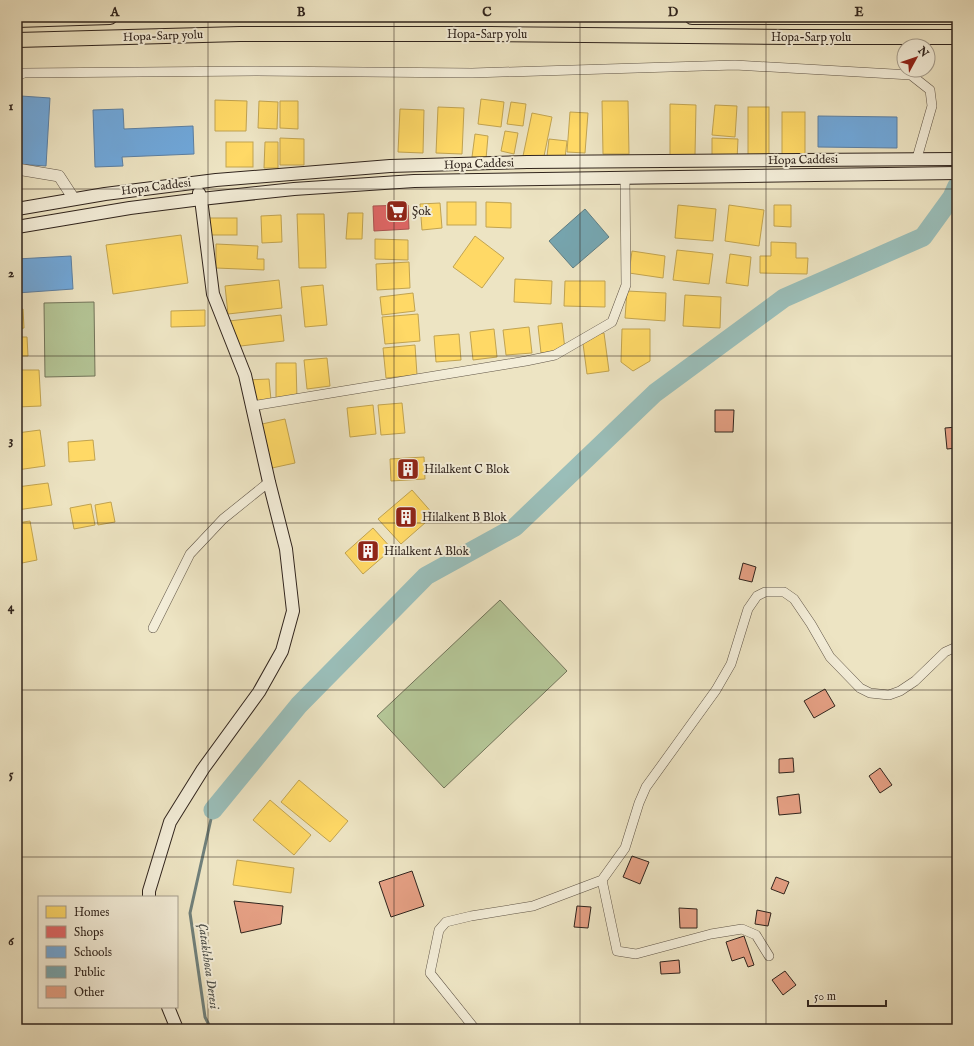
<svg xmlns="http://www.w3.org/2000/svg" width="974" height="1046" viewBox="0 0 974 1046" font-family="'IM FELL English',serif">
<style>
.green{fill:#b4c596;stroke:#72745a}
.homes{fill:#ffd966;stroke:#c1a350}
.shops{fill:#e06666;stroke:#ab5250}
.schools{fill:#6fa8dc;stroke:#5c80a3}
.public{fill:#76a5af;stroke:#617e83}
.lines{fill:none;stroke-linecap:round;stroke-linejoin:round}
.stream{stroke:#70807b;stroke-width:3}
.river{stroke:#9abeb9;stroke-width:19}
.building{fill:#e49f83;stroke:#30241d}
.minor-casing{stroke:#5f5446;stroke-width:10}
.tertiary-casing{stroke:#5f5446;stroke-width:12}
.secondary-casing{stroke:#30241d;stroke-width:14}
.trunk-casing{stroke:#30241d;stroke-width:16}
.minor{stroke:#f3edd8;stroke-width:9}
.tertiary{stroke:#f3edd8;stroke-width:11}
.secondary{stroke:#f3edd8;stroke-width:12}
.trunk{stroke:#ede4c3;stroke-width:14}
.grid{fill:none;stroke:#30241d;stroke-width:1;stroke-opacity:0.55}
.labels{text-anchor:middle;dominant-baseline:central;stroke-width:4;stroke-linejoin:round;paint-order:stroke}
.street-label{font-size:12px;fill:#30241d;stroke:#f3edd8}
.poi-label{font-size:12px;fill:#30241d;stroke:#f3edd8;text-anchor:start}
.water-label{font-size:13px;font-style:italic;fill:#50524c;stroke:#f3edd8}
.neatline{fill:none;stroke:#30241d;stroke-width:1.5}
.grid-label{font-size:13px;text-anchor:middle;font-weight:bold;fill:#30241d}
</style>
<rect width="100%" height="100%" fill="#ede4c3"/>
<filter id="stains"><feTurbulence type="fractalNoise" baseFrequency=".005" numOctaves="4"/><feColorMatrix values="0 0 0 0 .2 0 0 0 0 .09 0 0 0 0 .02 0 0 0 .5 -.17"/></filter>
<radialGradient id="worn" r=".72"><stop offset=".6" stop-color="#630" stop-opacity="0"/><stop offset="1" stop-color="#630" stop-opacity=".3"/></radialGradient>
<g class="green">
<polygon points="94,302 95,376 45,377 44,303"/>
<polygon points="500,600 567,671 444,788 377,716"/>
</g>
<g class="homes">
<polygon points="481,99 504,102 501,127 478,124"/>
<polygon points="215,100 247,101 246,131 215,131"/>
<polygon points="259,101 278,102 277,129 258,128"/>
<polygon points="280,101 298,101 298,129 280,128"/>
<polygon points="602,101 628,101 629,154 603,154"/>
<polygon points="511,102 526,104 523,126 507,124"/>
<polygon points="670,104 696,105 695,155 670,155"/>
<polygon points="715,105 737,106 735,137 712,135"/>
<polygon points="438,107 464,108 462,154 436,153"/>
<rect x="748" y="107" width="21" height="49"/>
<polygon points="400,109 424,110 423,153 398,152"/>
<polygon points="570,112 588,113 585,153 567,152"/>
<rect x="782" y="112" width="23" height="45"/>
<polygon points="532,113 552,117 543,161 523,156"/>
<polygon points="505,131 518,133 514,154 501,151"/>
<polygon points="475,134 488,136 486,159 472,157"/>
<polygon points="280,138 304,139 304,165 280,165"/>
<polygon points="712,138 738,139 737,160 712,159"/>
<polygon points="549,139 567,141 565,158 547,156"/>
<rect x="226" y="142" width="27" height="25"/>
<polygon points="265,142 278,142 278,168 264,168"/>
<rect x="447" y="202" width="29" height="23"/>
<polygon points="486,202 511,203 511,228 486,227"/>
<polygon points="440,203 442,228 422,230 420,204"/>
<polygon points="678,205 716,209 713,241 675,238"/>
<polygon points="729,205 764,210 759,246 725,241"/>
<polygon points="774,205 791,205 791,227 774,226"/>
<polygon points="348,213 363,213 362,239 346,239"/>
<polygon points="297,214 324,214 326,268 299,268"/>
<polygon points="281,215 282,242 262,243 261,216"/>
<rect x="202" y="218" width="35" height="17"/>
<polygon points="181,235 188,283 113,294 106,245"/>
<polygon points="475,236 504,258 482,288 453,267"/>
<polygon points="375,239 408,240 408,260 375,259"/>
<polygon points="771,242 796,243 796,258 808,258 807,274 760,273 760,256 771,256"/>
<polygon points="216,244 258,246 257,259 264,259 264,270 216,268"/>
<polygon points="677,250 713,254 709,284 673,280"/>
<polygon points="632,251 665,256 663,278 629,273"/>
<polygon points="730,254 751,257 748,286 726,283"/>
<polygon points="409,262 410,288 377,290 376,264"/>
<polygon points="515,279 552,281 551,304 514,302"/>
<polygon points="279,280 282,308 228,314 225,286"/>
<polygon points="565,281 605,281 605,307 564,306"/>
<polygon points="323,285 327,325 305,327 301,287"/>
<polygon points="627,291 666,293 665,321 625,318"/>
<polygon points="413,293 415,311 382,315 380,297"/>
<polygon points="685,295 721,297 720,328 683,326"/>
<polygon points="23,309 24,328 17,329 17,310"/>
<polygon points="205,310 205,326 171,327 171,311"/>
<polygon points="418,314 420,341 385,344 382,317"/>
<polygon points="281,315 284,341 232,347 229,321"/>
<polygon points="562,323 565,350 541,353 538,326"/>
<polygon points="529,327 532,353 506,355 503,330"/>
<polygon points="494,329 497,357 473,360 470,332"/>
<polygon points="622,329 650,329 650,361 633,371 621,362"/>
<polygon points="604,333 609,371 587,374 582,336"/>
<polygon points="459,334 461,360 436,362 434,336"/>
<polygon points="17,337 27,337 28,356 17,356"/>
<polygon points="415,345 417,375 386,378 383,348"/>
<polygon points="327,358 330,386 307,389 304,360"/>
<polygon points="276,363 296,363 297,399 276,399"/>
<polygon points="17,370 39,370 41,406 17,407"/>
<polygon points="269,379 271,400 248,401 247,380"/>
<polygon points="402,403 405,433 381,435 378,405"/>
<polygon points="373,405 376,434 350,437 347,408"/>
<polygon points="285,419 295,463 272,468 262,424"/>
<polygon points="40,430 45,466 17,470 17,433"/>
<polygon points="93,440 95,460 69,462 68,442"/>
<polygon points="424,457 425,479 391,481 390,459"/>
<polygon points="48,483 52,505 17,510 17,487"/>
<polygon points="412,490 434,515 401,544 378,519"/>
<polygon points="111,502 115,522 98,525 95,505"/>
<polygon points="91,504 95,525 74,529 70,508"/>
<polygon points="30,521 37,560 17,564 17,523"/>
<polygon points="373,528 392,549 363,574 345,553"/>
<polygon points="299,780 348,821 330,842 281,802"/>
<polygon points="270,800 311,835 294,855 253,820"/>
<polygon points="237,860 294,868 291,893 233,885"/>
</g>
<polygon class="shops" points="408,205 409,229 374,231 373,206"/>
<g class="schools">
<polygon points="21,96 50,98 46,166 17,164"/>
<polygon points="123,109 124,129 193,126 194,154 122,157 123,166 95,167 93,110"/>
<polygon points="818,116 897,117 897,148 818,147"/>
<polygon points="71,256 73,289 17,293 17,259"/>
</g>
<polygon class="public" points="585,209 609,237 573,268 549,241"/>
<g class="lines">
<polyline class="stream" points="211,1029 205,1017 190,913 213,810"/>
<polyline class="river" points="213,810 299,705 426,576 515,527 655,393 784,298 923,237 952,197 957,186"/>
</g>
<g class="building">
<polygon points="715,410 734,410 733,432 715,432"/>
<polygon points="957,427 957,448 947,449 945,428"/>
<polygon points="743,563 756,567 752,582 739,579"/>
<polygon points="825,689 835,706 814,718 804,701"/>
<polygon points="793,758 794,772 779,773 779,759"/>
<polygon points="880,768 892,785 880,793 869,776"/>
<polygon points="799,794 801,813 779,815 777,797"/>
<polygon points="632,856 649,862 640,884 623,877"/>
<polygon points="412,871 424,906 391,917 379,882"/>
<polygon points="776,877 789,882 784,894 771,889"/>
<polygon points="234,901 283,906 281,924 241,933"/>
<polygon points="577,906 591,907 588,928 574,927"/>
<polygon points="679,908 697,909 697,928 680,928"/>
<polygon points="757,910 771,913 768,926 755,924"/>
<polygon points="744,936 754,965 748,967 744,957 732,961 726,942"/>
<polygon points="679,960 680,973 661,974 660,962"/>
<polygon points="785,971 796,985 783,995 772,980"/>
</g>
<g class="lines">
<g class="minor-casing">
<g id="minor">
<polyline points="17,76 24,73 257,71 472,73 735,65 911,75 930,90 932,106 917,158"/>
<polyline points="252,406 526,361 555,355 612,322 626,285 625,178"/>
<polyline points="153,628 190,554 223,519 269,482"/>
<polyline points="602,880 617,951 636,954 711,934 742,929 756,935 769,956"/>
<polyline points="475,1029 430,973 439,930 446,922 471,916 533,906 602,880 625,848 639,803 646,787 716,690 731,664 748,609 757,596 765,592 784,592 794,599 811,624 830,657 860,688 870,693 889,695 900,691 915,681 945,652 954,648 957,648"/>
</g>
</g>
<g class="tertiary-casing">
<polyline id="tertiary" points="17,169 59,176 74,199"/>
</g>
<g class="secondary-casing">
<g id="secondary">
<polyline points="17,209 105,194 216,180 390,166 527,162 957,159"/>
<polyline points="17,227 130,208 201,199 294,189 414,181 957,173"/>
<polyline points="149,897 149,891 170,822 203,769 259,692 282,651 293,611 286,549 269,482 245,375 213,294 201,199 199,193"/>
<polyline points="168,1007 177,1029"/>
</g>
</g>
<g class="trunk-casing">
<g id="trunk">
<polyline points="692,17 957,17"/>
<polyline points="17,20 110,17"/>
<polyline points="17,40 240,34 490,34 792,37 957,37"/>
</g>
</g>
<use href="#minor" class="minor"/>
<use href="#tertiary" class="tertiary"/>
<use href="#secondary" class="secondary"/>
<use href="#trunk" class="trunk"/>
</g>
<path class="grid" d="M208,17V1029M394,17V1029M580,17V1029M766,17V1029M17,189H957M17,356H957M17,523H957M17,690H957M17,857H957"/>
<defs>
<g id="supermarket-square" transform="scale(1.15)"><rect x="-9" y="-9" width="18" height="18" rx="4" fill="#8f2418" stroke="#f3edd8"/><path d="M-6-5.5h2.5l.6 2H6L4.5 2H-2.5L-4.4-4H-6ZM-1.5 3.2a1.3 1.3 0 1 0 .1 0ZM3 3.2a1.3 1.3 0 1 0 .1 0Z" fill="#fff"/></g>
<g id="building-square" transform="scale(1.15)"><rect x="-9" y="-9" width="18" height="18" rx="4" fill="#8f2418" stroke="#f3edd8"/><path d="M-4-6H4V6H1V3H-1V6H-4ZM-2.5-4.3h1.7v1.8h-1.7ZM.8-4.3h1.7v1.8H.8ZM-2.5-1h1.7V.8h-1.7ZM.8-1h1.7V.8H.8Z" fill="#fff"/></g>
</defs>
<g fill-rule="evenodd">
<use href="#supermarket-square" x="397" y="211"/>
<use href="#building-square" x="408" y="469"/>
<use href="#building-square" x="406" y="517"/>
<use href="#building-square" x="368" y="551"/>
</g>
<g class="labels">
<g class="street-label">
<text x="487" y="34">Hopa-Sarp yolu</text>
<text transform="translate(163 36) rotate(-2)">Hopa-Sarp yolu</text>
<text x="811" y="37">Hopa-Sarp yolu</text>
<text transform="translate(803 160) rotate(-1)">Hopa Caddesi</text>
<text transform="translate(479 164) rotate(-2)">Hopa Caddesi</text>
<text transform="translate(156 187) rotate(-7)">Hopa Caddesi</text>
</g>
<g class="poi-label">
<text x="412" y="211">Şok</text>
<text x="424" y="469">Hilalkent C Blok</text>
<text x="422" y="517">Hilalkent B Blok</text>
<text x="384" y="551">Hilalkent A Blok</text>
</g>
<g class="water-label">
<text transform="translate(208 966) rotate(82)">Çataklıhoca Deresi</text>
</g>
</g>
<rect width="974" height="1046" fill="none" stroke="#ede4c3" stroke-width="44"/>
<rect x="38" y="896" width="140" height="112" fill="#f3edd8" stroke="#a59d8d"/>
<rect x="46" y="906" width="20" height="12" fill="#ffd966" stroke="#a59d8d"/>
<text x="74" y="916" font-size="12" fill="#30241d">Homes</text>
<rect x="46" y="926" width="20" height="12" fill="#e06666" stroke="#a59d8d"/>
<text x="74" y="936" font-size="12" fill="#30241d">Shops</text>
<rect x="46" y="946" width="20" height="12" fill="#6fa8dc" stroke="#a59d8d"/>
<text x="74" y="956" font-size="12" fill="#30241d">Schools</text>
<rect x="46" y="966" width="20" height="12" fill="#76a5af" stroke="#a59d8d"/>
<text x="74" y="976" font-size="12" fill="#30241d">Public</text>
<rect x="46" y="986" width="20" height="12" fill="#e49f83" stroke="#a59d8d"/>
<text x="74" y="996" font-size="12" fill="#30241d">Other</text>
<g transform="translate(916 58) rotate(50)"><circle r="19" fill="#f3edd8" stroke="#a59d8d"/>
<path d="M0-3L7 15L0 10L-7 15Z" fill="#8f2418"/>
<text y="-6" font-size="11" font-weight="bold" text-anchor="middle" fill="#30241d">N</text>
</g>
<path d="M808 1000v6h78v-6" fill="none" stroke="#30241d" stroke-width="2"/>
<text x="814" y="1000" font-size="12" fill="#30241d" stroke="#f3edd8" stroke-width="3" paint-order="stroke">50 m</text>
<rect x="22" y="22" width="930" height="1002" class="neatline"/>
<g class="grid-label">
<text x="115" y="16">A</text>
<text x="301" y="16">B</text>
<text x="487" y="16">C</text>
<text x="673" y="16">D</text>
<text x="859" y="16">E</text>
<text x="11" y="110">1</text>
<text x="11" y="277">2</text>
<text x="11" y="444">3</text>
<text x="11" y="611">4</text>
<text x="11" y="778">5</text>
<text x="11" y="945">6</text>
</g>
<rect width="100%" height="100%" filter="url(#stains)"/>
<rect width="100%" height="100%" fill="url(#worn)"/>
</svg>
